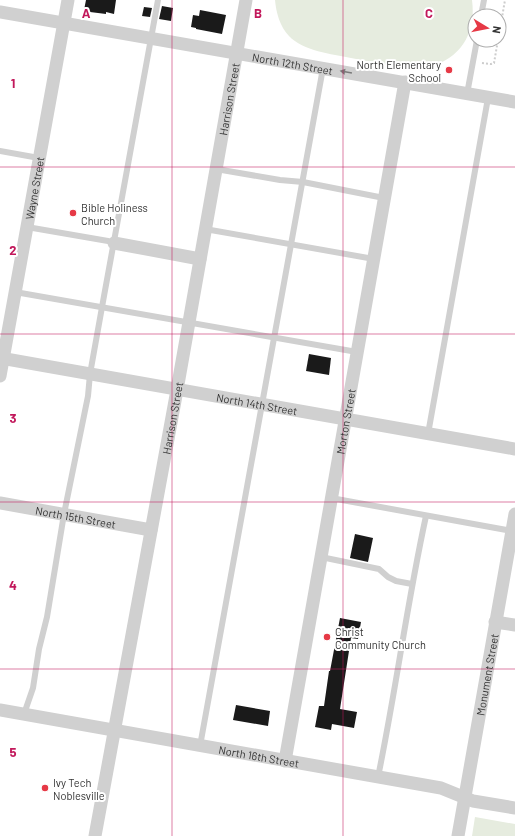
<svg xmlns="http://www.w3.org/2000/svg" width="515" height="836" viewBox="0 0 515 836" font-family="Barlow,sans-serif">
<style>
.green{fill:#e6ecdf}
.building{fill:#1a1a1a}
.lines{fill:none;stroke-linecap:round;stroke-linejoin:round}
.path{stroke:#cdcdcd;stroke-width:2;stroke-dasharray:2 2;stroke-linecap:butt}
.lane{stroke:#d0d0d0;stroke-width:6}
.street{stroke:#d0d0d0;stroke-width:13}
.oneway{fill:#7a7a7a}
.grid{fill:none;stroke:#c2185b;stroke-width:1;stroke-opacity:0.55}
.poi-dot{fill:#e63946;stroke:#fff;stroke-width:1.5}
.labels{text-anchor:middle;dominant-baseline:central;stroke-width:4;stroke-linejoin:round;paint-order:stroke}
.street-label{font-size:11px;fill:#333;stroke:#fff}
.poi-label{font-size:11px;fill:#333;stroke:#fff;text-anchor:start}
.grid-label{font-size:13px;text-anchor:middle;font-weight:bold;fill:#c2185b;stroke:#fff;stroke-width:4;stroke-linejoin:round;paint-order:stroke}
</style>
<rect width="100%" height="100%" fill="#fff"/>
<g class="green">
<path d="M275,0H472C476,29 464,55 435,65C429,68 421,70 414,69C407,69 400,67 393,66C379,63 365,61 351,58C332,54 303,51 289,36C280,27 276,12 275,0Z"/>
<polygon points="475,817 515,824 515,836 472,836"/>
</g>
<g class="building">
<polygon points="86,0 116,0 114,14 106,12 106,14 90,12 90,11 84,10"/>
<polygon points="162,6 173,8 171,21 159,19"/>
<polygon points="144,7 152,8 150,17 142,16"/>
<polygon points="200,10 226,15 222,34 196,29 196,28 191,27 193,15 199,16"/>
<polygon points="309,354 331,358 329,375 306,371"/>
<polygon points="355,534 373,538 368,562 350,558"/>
<polygon points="340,618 361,622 358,639 351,638 340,709 357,712 354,728 332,724 331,730 315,727 319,706 324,706 329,671 330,671"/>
<polygon points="236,705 270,711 268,726 233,720"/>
</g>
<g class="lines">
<g class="path">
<polyline points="499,35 505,0"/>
<polyline points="482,63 491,64 494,63 498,40"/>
</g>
<g class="lane">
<polyline points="481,16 484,0"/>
<polyline points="467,94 477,40"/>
<polyline points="0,151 39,158"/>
<polyline points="216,169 280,180 303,182 384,198"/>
<polyline points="27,227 108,241"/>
<polyline points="205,229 374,259"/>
<polyline points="15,292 357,352"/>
<polyline points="428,434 488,98"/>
<polyline points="331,498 512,531"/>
<polyline points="321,557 379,569 388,577 396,581 412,584"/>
<polyline points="24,714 33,688 39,649 47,617 64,514 88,396 90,374 104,296 158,0"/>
<polyline points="200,746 323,68"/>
<path d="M378,777C396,690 407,603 426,516"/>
</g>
<g class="street">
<path id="s1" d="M0,12L515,102"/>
<polyline points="114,243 200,259"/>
<path id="s2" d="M0,358L515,449"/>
<path id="s3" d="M0,376L68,0"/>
<path id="s4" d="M0,503L151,530"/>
<polyline points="495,622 515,625"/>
<path id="s5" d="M0,710L441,788L473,801L515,808"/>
<path id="s6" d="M285,761L405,82"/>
<path id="s7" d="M95,836L177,390L246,0"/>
<path id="s8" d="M458,836L515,514"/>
</g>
</g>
<defs><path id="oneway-solid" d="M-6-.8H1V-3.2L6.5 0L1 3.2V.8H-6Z"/></defs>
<use class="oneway" href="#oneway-solid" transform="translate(346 72) rotate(-170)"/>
<path class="grid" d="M172,0V836M343,0V836M0,167H515M0,334H515M0,502H515M0,669H515"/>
<g class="poi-dot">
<circle cx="449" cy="70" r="4"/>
<circle cx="73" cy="213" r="4"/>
<circle cx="327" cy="637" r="4"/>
<circle cx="45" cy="788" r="4"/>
</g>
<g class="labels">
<g class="street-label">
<text stroke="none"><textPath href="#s1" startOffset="297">North 12th Street</textPath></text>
<text stroke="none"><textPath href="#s7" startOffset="749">Harrison Street</textPath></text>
<text stroke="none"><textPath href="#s3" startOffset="191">Wayne Street</textPath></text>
<text stroke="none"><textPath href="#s2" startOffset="261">North 14th Street</textPath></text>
<text stroke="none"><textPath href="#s7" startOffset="425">Harrison Street</textPath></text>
<text stroke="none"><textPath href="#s6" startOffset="345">Morton Street</textPath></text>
<text stroke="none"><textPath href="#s4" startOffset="77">North 15th Street</textPath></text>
<text stroke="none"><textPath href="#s8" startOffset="164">Monument Street</textPath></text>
<text stroke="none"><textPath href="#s5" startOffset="263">North 16th Street</textPath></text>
</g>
<g class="poi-label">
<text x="441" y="64" text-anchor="end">North Elementary<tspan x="441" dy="13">School</tspan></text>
<text x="81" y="207">Bible Holiness<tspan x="81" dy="13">Church</tspan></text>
<text x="335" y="631">Christ<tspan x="335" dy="13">Community Church</tspan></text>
<text x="53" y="782">Ivy Tech<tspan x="53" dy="13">Noblesville</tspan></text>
</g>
</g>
<g class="grid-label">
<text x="86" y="18">A</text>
<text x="258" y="18">B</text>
<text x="429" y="18">C</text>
<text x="13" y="88">1</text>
<text x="13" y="255">2</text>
<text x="13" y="423">3</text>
<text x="13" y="590">4</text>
<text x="13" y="757">5</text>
</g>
<g transform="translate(487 28) rotate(100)"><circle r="19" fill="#ffffff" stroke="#adadad"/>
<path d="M0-3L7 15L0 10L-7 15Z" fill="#e63946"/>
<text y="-6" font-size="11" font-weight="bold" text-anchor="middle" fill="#333333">N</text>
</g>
</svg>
